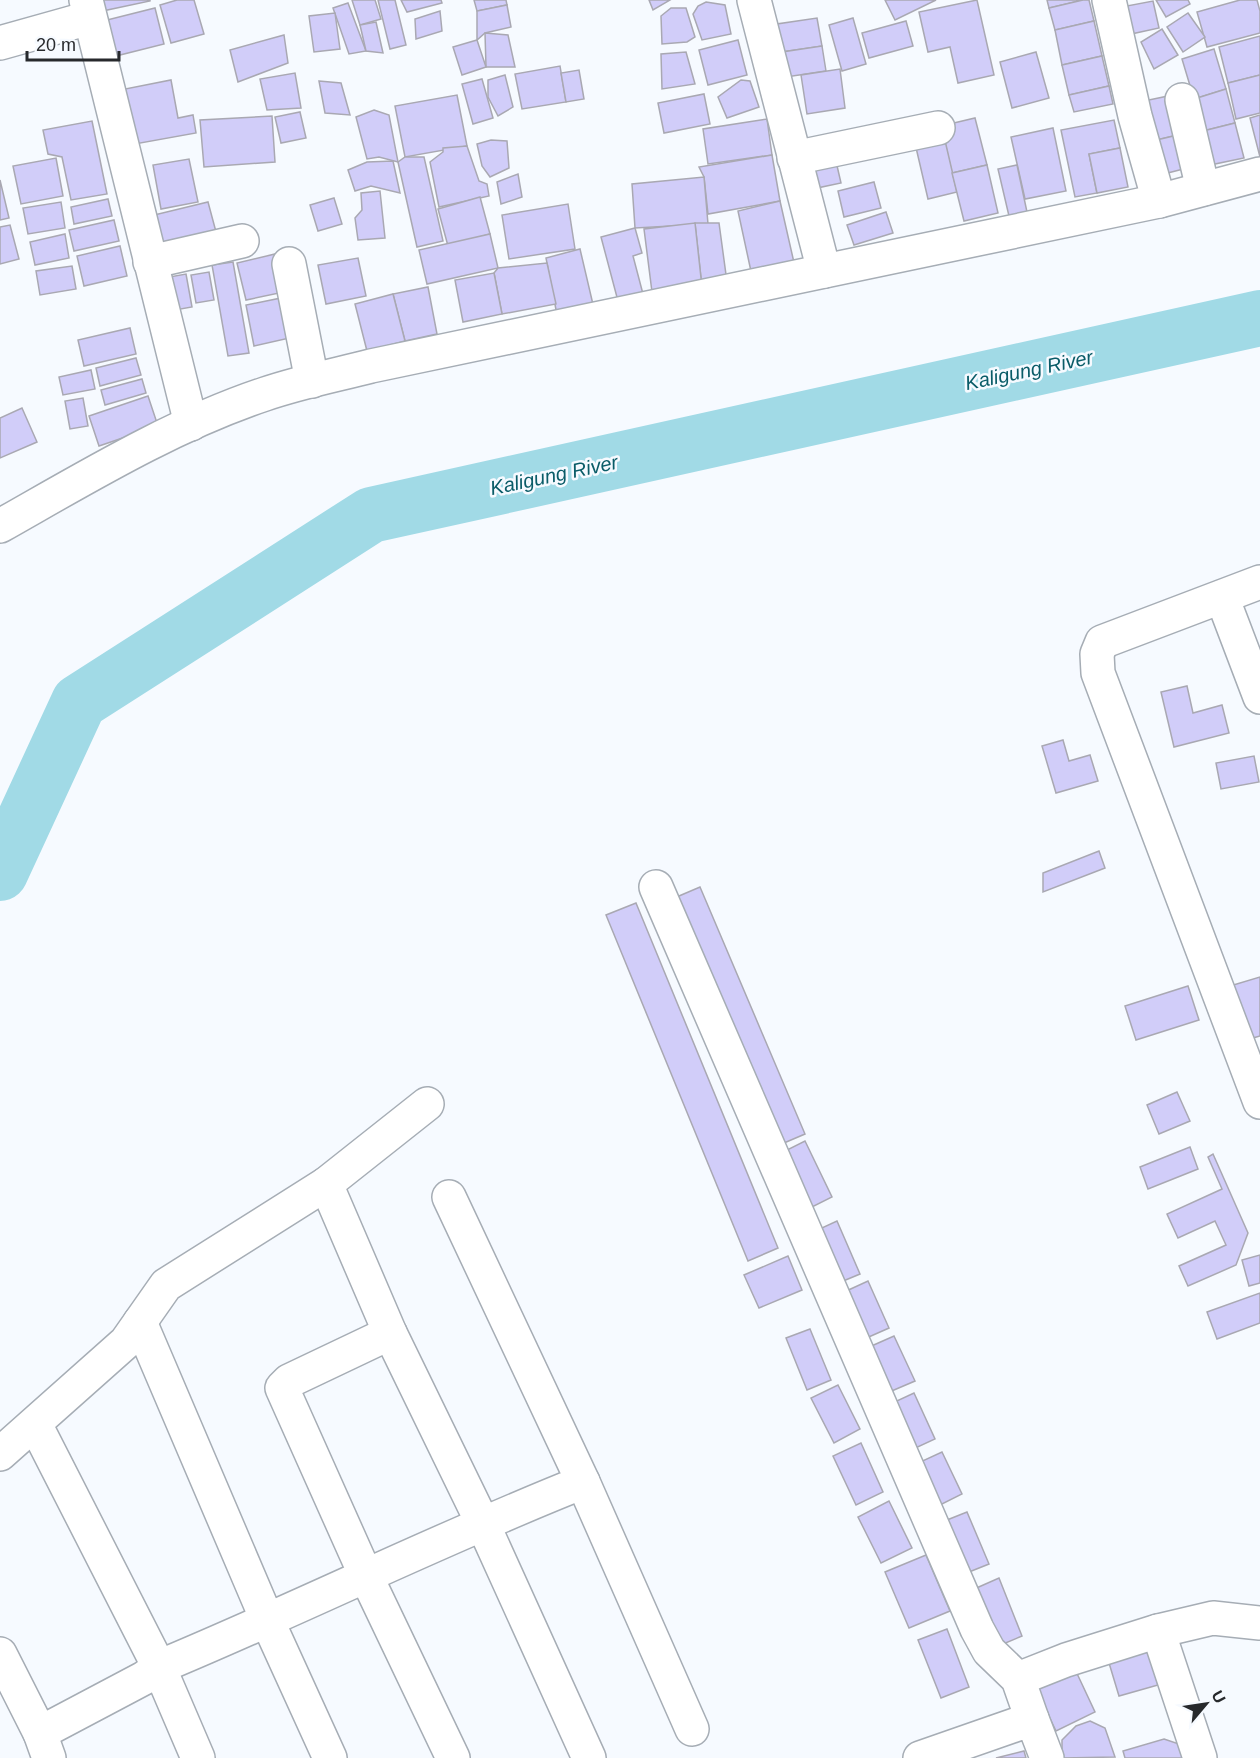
<svg xmlns="http://www.w3.org/2000/svg" width="1260" height="1758" viewBox="0 0 1260 1758" font-family="Helvetica,sans-serif">
<style>
.lines{fill:none;stroke-linecap:round;stroke-linejoin:round}
.river{stroke:#a1dae6;stroke-width:56}
.building{fill:#d1cdf9;stroke:#a9a8b2;stroke-width:1.5}
.minor-casing{stroke:#a6adb5;stroke-width:36}
.minor{stroke:#fff;stroke-width:33}
.labels{text-anchor:middle;dominant-baseline:central;stroke-width:5;stroke-linejoin:round;paint-order:stroke}
.water-label{font-size:20px;font-style:italic;fill:#0a5c68;stroke:#f6faff}
</style>
<rect width="100%" height="100%" fill="#f6faff"/>
<g class="lines">
<polyline class="river" points="0,873 79,702 371,515 1260,318"/>
</g>
<g class="building">
<polygon points="90,0 150,0 150,1 93,13"/>
<polygon points="177,0 194,0 204,34 171,43 160,5"/>
<polygon points="352,0 375,0 381,19 360,25"/>
<polygon points="378,0 395,0 406,45 390,49"/>
<polygon points="401,0 441,0 442,3 407,12"/>
<polygon points="474,0 506,0 507,5 477,11"/>
<polygon points="649,0 670,0 653,10"/>
<polygon points="885,0 936,0 895,20"/>
<polygon points="977,0 994,75 958,83 950,47 928,52 919,12"/>
<polygon points="1047,0 1083,0 1049,8"/>
<polygon points="1083,0 1089,0 1094,21 1055,30 1049,8"/>
<polygon points="1156,0 1188,0 1190,4 1166,17"/>
<polygon points="1240,0 1257,0 1260,11 1260,33 1207,47 1197,12"/>
<polygon points="1153,1 1159,28 1122,36 1116,8"/>
<polygon points="706,2 725,5 731,34 702,40 693,14 698,6"/>
<polygon points="348,3 366,51 349,54 333,8"/>
<polygon points="507,5 511,27 485,33 477,40 477,11"/>
<polygon points="155,8 164,44 108,58 99,22"/>
<polygon points="671,8 686,8 695,37 687,42 662,44 661,16"/>
<polygon points="440,11 442,31 416,39 415,19"/>
<polygon points="335,13 340,49 314,52 309,16"/>
<polygon points="1188,13 1205,37 1183,52 1167,27"/>
<polygon points="817,18 822,46 782,52 777,24"/>
<polygon points="853,18 866,64 842,71 829,25"/>
<polygon points="906,21 913,46 869,58 862,33"/>
<polygon points="1094,21 1102,56 1062,65 1055,30"/>
<polygon points="376,22 383,53 366,51 360,25"/>
<polygon points="1162,29 1178,55 1154,69 1141,42"/>
<polygon points="485,33 508,35 515,67 486,67"/>
<polygon points="284,35 288,63 238,82 230,50"/>
<polygon points="1260,36 1260,75 1228,83 1219,47"/>
<polygon points="477,40 486,67 462,75 453,47"/>
<polygon points="738,40 747,75 708,85 699,50"/>
<polygon points="822,46 826,71 786,77 782,52"/>
<polygon points="1214,49 1226,89 1194,99 1182,59"/>
<polygon points="686,52 695,84 662,89 661,54"/>
<polygon points="1036,52 1049,98 1012,108 1000,62"/>
<polygon points="1102,56 1109,86 1069,95 1062,65"/>
<polygon points="560,66 566,102 522,109 515,74"/>
<polygon points="840,69 845,108 807,114 801,75"/>
<polygon points="579,70 584,99 566,102 561,73"/>
<polygon points="295,73 301,108 267,110 260,79"/>
<polygon points="505,75 513,107 498,116 488,97 488,80"/>
<polygon points="1260,75 1260,113 1236,119 1228,83"/>
<polygon points="482,79 493,118 473,124 462,84"/>
<polygon points="171,80 178,118 193,115 196,133 135,144 125,89"/>
<polygon points="741,80 750,81 759,107 727,118 718,97"/>
<polygon points="319,81 341,83 350,115 325,113"/>
<polygon points="1109,86 1113,104 1074,112 1069,95"/>
<polygon points="1226,89 1235,123 1203,131 1194,99"/>
<polygon points="704,94 710,124 664,133 658,103"/>
<polygon points="457,95 467,146 405,157 395,106"/>
<polygon points="1173,95 1182,134 1148,142 1139,102"/>
<polygon points="374,110 389,115 398,162 379,157 367,159 356,117"/>
<polygon points="300,112 306,138 281,143 275,117"/>
<polygon points="1260,115 1260,157 1250,118"/>
<polygon points="272,116 275,162 204,167 200,120"/>
<polygon points="975,118 987,165 952,173 941,126"/>
<polygon points="767,119 772,155 708,164 703,129"/>
<polygon points="1114,120 1120,148 1089,154 1097,193 1075,197 1061,130"/>
<polygon points="92,121 107,194 71,200 62,157 48,154 43,130"/>
<polygon points="1235,123 1244,158 1210,165 1203,131"/>
<polygon points="1053,128 1066,191 1025,199 1011,137"/>
<polygon points="943,132 957,192 928,199 914,139"/>
<polygon points="1182,134 1195,166 1156,176 1148,142"/>
<polygon points="491,140 507,141 509,168 490,177 482,166 477,144"/>
<polygon points="467,146 479,181 487,184 489,196 439,207 430,162 443,152 443,148"/>
<polygon points="1120,148 1128,187 1097,193 1089,154"/>
<polygon points="772,155 780,201 708,214 704,177 699,167"/>
<polygon points="405,157 424,157 443,241 417,247 398,162"/>
<polygon points="835,157 841,183 817,188 811,162"/>
<polygon points="56,158 63,196 21,204 13,166"/>
<polygon points="189,159 198,202 161,209 153,165"/>
<polygon points="393,161 400,193 371,186 355,191 348,170 367,162"/>
<polygon points="987,165 998,213 964,221 952,173"/>
<polygon points="1017,165 1027,212 1009,216 998,169"/>
<polygon points="518,174 522,197 501,204 497,182"/>
<polygon points="704,177 708,224 635,228 632,184"/>
<polygon points="0,180 9,218 0,220"/>
<polygon points="874,182 881,208 844,217 838,191"/>
<polygon points="380,191 385,238 358,240 355,218 362,210 361,193"/>
<polygon points="480,197 490,234 448,246 438,209"/>
<polygon points="334,198 342,224 318,231 310,205"/>
<polygon points="108,199 112,216 74,224 71,207"/>
<polygon points="780,201 795,267 752,276 738,211"/>
<polygon points="61,202 65,228 28,234 23,208"/>
<polygon points="208,202 219,243 161,258 150,216"/>
<polygon points="568,204 575,249 509,259 502,215"/>
<polygon points="886,212 893,233 854,245 847,225"/>
<polygon points="114,220 119,241 74,251 69,230"/>
<polygon points="695,223 719,223 727,282 702,287"/>
<polygon points="695,223 702,287 652,292 644,229"/>
<polygon points="10,225 19,259 0,264 0,227"/>
<polygon points="635,228 642,253 633,256 643,294 618,301 601,237"/>
<polygon points="65,234 69,258 35,265 30,242"/>
<polygon points="490,234 498,268 427,284 419,250"/>
<polygon points="120,246 127,276 84,286 77,256"/>
<polygon points="580,249 595,313 558,320 546,258"/>
<polygon points="275,254 284,292 246,300 237,263"/>
<polygon points="358,258 366,296 326,304 318,265"/>
<polygon points="233,262 249,353 228,356 212,265"/>
<polygon points="547,263 556,304 502,314 494,273 498,268"/>
<polygon points="72,266 76,289 40,295 36,271"/>
<polygon points="209,272 214,300 196,303 191,275"/>
<polygon points="494,273 502,314 463,322 455,280"/>
<polygon points="186,274 192,307 164,312 158,279"/>
<polygon points="428,287 437,334 405,341 393,294"/>
<polygon points="393,294 405,341 367,351 355,304"/>
<polygon points="286,297 294,337 254,346 246,305"/>
<polygon points="130,328 136,354 84,366 78,340"/>
<polygon points="136,358 141,375 100,386 96,368"/>
<polygon points="91,370 95,389 63,395 59,377"/>
<polygon points="142,379 146,393 105,405 101,390"/>
<polygon points="148,396 158,426 99,446 89,416"/>
<polygon points="83,398 88,426 70,429 65,401"/>
<polygon points="22,408 37,442 0,458 0,418"/>
<polygon points="1187,686 1193,713 1222,705 1229,733 1174,747 1161,692"/>
<polygon points="1063,740 1069,761 1090,755 1098,781 1056,793 1042,746"/>
<polygon points="1254,756 1259,782 1221,789 1216,763"/>
<polygon points="1099,851 1105,868 1043,892 1043,873"/>
<polygon points="700,887 805,1134 777,1146 672,899"/>
<polygon points="636,903 778,1248 748,1261 606,915"/>
<polygon points="1260,977 1260,1036 1246,1040 1230,986"/>
<polygon points="1188,986 1199,1020 1136,1040 1125,1006"/>
<polygon points="1177,1092 1190,1121 1159,1134 1147,1105"/>
<polygon points="805,1141 832,1197 806,1210 779,1154"/>
<polygon points="1190,1147 1198,1169 1148,1189 1140,1167"/>
<polygon points="1213,1154 1248,1233 1236,1265 1188,1286 1179,1266 1226,1245 1215,1221 1178,1238 1167,1214 1222,1189 1208,1157"/>
<polygon points="837,1221 860,1274 836,1284 813,1232"/>
<polygon points="1260,1255 1260,1283 1249,1286 1242,1260"/>
<polygon points="788,1256 802,1290 759,1308 744,1275"/>
<polygon points="868,1281 889,1328 862,1340 842,1293"/>
<polygon points="1260,1293 1260,1323 1217,1339 1207,1312"/>
<polygon points="810,1329 831,1380 807,1390 786,1338"/>
<polygon points="894,1336 915,1381 887,1393 867,1348"/>
<polygon points="838,1385 860,1429 834,1443 811,1398"/>
<polygon points="914,1393 935,1439 909,1451 888,1405"/>
<polygon points="861,1443 883,1492 856,1505 833,1456"/>
<polygon points="942,1452 962,1494 938,1506 918,1463"/>
<polygon points="889,1501 912,1548 881,1563 858,1517"/>
<polygon points="967,1512 989,1564 964,1574 942,1522"/>
<polygon points="926,1555 950,1611 909,1628 885,1572"/>
<polygon points="999,1578 1022,1636 996,1647 972,1590"/>
<polygon points="947,1629 969,1687 941,1698 918,1640"/>
<polygon points="1145,1642 1158,1685 1119,1696 1106,1653"/>
<polygon points="1073,1665 1095,1712 1056,1731 1032,1681"/>
<polygon points="1090,1721 1105,1728 1115,1757 1062,1758 1062,1740 1076,1726"/>
<polygon points="1164,1739 1179,1744 1187,1758 1125,1758 1123,1751"/>
<polygon points="1024,1751 1026,1758 996,1758"/>
</g>
<g class="lines">
<g class="minor-casing">
<g id="minor">
<polyline points="86,0 191,424"/>
<polyline points="754,0 824,271"/>
<polyline points="1109,0 1135,116 1159,201"/>
<polyline points="0,43 89,18"/>
<polyline points="1182,100 1203,189"/>
<polyline points="794,158 938,128"/>
<polyline points="150,262 242,241"/>
<polyline points="289,264 312,381"/>
<path d="M0,526C85,478 172,425 265,394C300,382 336,375 371,366L1159,201L1260,174"/>
<polyline points="1260,582 1102,642 1097,654 1098,673 1260,1102"/>
<polyline points="1222,597 1260,697"/>
<polyline points="656,887 977,1629 989,1651 1018,1679 1032,1719"/>
<polyline points="326,1184 390,1333 482,1522 589,1758"/>
<polyline points="140,1322 268,1622 330,1758"/>
<polyline points="390,1333 289,1381 282,1388 366,1576 453,1758"/>
<polyline points="35,1424 159,1667 198,1758"/>
<polyline points="0,1454 126,1342 166,1285 326,1184 427,1104"/>
<polyline points="583,1482 692,1729"/>
<polyline points="1158,1631 1200,1758"/>
<polyline points="0,1654 40,1733 49,1758"/>
<polyline points="1018,1679 1066,1660 1158,1631 1213,1618 1260,1623"/>
<path d="M40,1733L144,1678L159,1667C301,1608 439,1539 583,1482L449,1197"/>
<polyline points="920,1758 1032,1719 1047,1758"/>
</g>
</g>
<use href="#minor" class="minor"/>
</g>
<g class="labels">
<g class="water-label">
<text transform="translate(1029 370) rotate(-12)">Kaligung River</text>
<text transform="translate(554 475) rotate(-12)">Kaligung River</text>
</g>
</g>
<g transform="translate(1206 1704) rotate(61)" stroke="#f6faff" stroke-width="4.5" paint-order="stroke">
<path d="M0-4.5L10 22L0 15L-10 22Z" fill="#27292c"/>
<text y="-9" font-size="16" font-weight="bold" text-anchor="middle" fill="#27292c">U</text>
</g>
<path d="M27 51v9h92v-9" fill="none" stroke="#27292c" stroke-width="3"/>
<text x="36" y="51" font-size="18" fill="#27292c" stroke="#f6faff" stroke-width="4.5" paint-order="stroke">20 m</text>
</svg>
